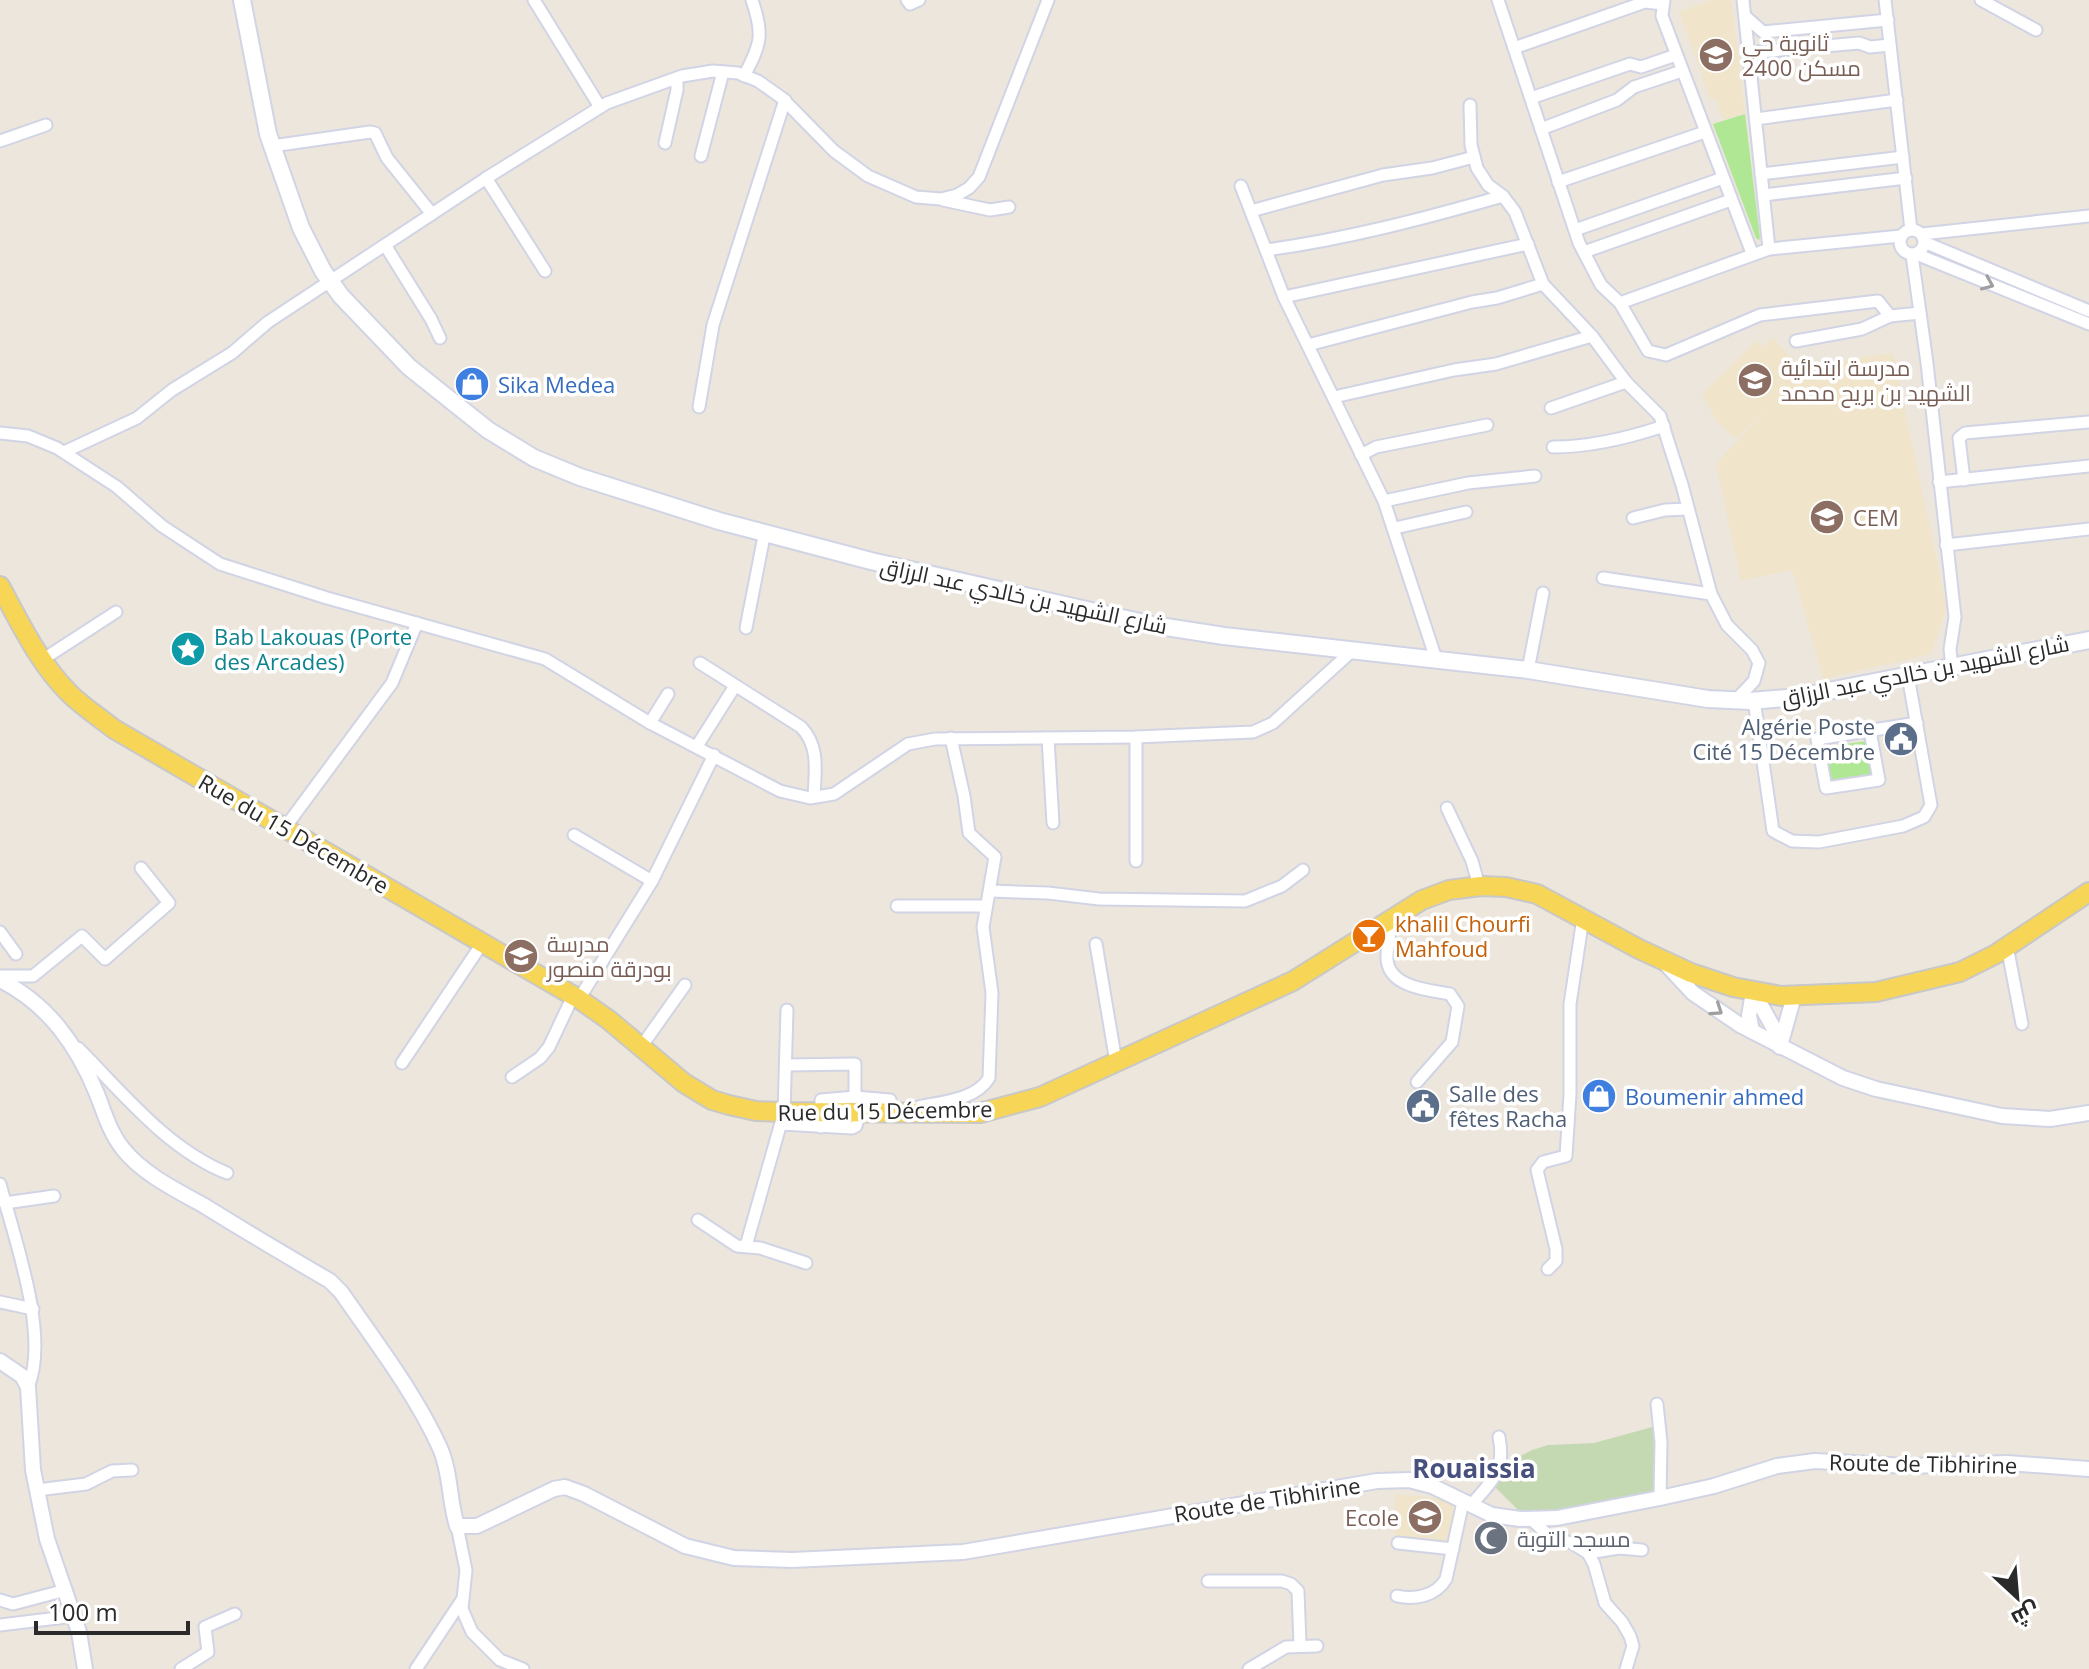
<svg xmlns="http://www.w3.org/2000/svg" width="2089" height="1669" viewBox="0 0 2089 1669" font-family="'Open Sans',Cairo,sans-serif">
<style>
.education{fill:#f0e4ca}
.green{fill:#b0e795}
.cemetery{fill:#c4d8b2}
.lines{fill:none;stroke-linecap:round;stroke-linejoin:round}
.minor-casing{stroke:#d1d4e4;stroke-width:15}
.tertiary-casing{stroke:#d1d4e4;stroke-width:18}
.secondary-casing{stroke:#d1d4e4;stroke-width:20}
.primary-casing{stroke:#c8c8c8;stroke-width:22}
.minor{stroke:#fff;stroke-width:11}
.tertiary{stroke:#fff;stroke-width:14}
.secondary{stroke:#fff;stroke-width:16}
.primary{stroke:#f7d556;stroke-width:18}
.oneway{stroke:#9f9f9f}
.labels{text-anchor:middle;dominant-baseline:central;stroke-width:7;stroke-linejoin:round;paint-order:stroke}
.education-label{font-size:22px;fill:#785e54;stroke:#fff;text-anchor:start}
.shop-label{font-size:22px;fill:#366cbe;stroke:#fff;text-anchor:start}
.street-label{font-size:22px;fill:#2a2a2a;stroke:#fff}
.culture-label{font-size:22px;fill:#0d838f;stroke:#fff;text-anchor:start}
.service-label{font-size:22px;fill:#4e5e75;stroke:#fff;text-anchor:end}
.food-label{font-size:22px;fill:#c56008;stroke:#fff;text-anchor:start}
.worship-label{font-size:22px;fill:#5b616d;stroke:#fff;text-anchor:start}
.quarter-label{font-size:26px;font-weight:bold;fill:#48517e;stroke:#fff}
</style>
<rect width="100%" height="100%" fill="#ede6dc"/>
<g class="education">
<polygon points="1711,0 1731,0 1745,113 1723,120 1716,99 1711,100 1679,12"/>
<polygon points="1772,337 1804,371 1827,362 1893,353 1947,608 1931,654 1823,679 1792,570 1741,581 1716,464 1772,404 1736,439 1717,422 1702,394 1756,341 1763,347"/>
<polygon points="1395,1494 1445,1499 1457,1505 1453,1530 1447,1544 1394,1538"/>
</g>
<g class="green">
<polygon points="1745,114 1760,238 1759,240 1756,238 1713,124"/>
<polygon points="1867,741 1872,774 1828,781 1823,747"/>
</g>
<polygon class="cemetery" points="1656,1426 1656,1485 1652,1491 1546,1512 1519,1511 1495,1487 1507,1463 1532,1450 1548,1445 1594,1443"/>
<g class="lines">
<g class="minor-casing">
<g id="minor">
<polyline points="534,0 600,107"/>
<polyline points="907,0 910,4 919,0"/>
<polyline points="1498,0 1579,243 1601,285 1620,303 1648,351 1666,355 1760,315 1878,301 1890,316 1920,313"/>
<polyline points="1664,0 1662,16 1752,253"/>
<polyline points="1743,0 1769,249"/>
<polyline points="1885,0 1911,230"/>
<polyline points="1981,0 2036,30"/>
<polyline points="1745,16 1763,32 1888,20"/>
<polyline points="1514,48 1645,2 1663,4"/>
<polyline points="1748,53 1859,43 1870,47 1890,45"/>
<path d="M744,76C761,44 764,35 752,0"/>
<polyline points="1531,98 1630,64 1641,67 1676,55"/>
<polyline points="1470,105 1471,145 1477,168 1488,185 1503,196 1515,212 1543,284 1592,336 1626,382 1660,416 1682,485 1711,594 1727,625 1752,650 1759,663 1754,681 1736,700"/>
<polyline points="1756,119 1897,100"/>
<polyline points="1541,129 1617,100 1634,87 1682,71"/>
<polyline points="0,141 46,125"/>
<polyline points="665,143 677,90 677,78"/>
<polyline points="272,146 370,132 375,133 387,158 432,214"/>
<polyline points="701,156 723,72"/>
<polyline points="1761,174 1903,157"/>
<polyline points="486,178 545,271"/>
<polyline points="1558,182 1705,132"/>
<polyline points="1241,186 1284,297 1384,501 1436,659"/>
<polyline points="1764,195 1906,178"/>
<polyline points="943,200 990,210 1009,207"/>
<polyline points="1251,211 1383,175 1432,168 1474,157"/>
<circle cx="1912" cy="242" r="12"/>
<polyline points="1575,230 1723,178"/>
<polyline points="1922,234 2089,216"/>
<polyline points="1924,242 2089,311"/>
<polyline points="385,245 431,319 440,338"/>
<path d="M1266,250C1347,239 1426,218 1503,196"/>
<polyline points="1584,252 1731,200"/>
<polyline points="1916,254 2089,324"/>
<polyline points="1912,255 1927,363 1955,617 1950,649 1952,667"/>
<polyline points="1284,297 1528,244"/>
<polyline points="1620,303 1769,249 1901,236"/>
<polyline points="1796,341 1862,329 1890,316"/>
<polyline points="1308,345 1472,302 1497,298 1543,284"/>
<polyline points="1334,397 1454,370 1496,364 1592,336"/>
<polyline points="699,407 713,325 785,100"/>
<polyline points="1551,408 1626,382"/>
<polyline points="0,433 28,436 57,448 117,487 162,526 220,564 327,598 545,659 650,723 780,791 810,798 834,794 908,744 935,739 1136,737 1253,732 1273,723 1353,650"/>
<path d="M1553,447C1591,447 1628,438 1664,426"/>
<polyline points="64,452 137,418 172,390 232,353 268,322 488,177 607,103 682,76 713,71 738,73 758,81 782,98 834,151 868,176 916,197 941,199 957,195 969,188 979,177 1048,0"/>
<polyline points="1361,455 1376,447 1487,425"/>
<polyline points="1964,480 1959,438 1965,433 2089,422"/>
<polyline points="1939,482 2089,466"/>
<polyline points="1384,501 1468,483 1535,476"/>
<polyline points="1633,518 1665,510 1688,509"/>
<polyline points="1395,528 1466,512"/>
<polyline points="1946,545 2089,529"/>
<polyline points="1603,578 1711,594"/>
<polyline points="746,628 765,531"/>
<polyline points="42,660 116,612"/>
<path d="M700,663L801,727C820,747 815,771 814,797"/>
<polyline points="1528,670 1543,593"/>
<polyline points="1754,700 1773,831 1792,841 1819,842 1903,826 1924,817 1931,805 1908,676"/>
<polyline points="650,723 668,694"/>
<polyline points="1870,731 1879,780 1826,788 1817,739 1917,723"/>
<polyline points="1136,737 1136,861"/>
<polyline points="1048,738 1053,823"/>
<polyline points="697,746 735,686"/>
<polyline points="1447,808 1472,861 1479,886"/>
<polyline points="284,829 392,683 417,623"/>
<polyline points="574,835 652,881"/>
<polyline points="990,891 1048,893 1099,899 1245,901 1282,886 1303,870"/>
<polyline points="897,906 985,906"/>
<path d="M1385,922C1394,941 1386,942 1387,959C1389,988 1430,990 1450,994L1458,1006L1452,1042L1417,1082"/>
<polyline points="0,932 16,954"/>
<polyline points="1096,944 1116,1062"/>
<polyline points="2007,946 2022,1024"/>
<polyline points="0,976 33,976 82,936 105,959 169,903 141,868"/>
<polyline points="579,999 652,881 714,755"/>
<polyline points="641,1047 685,985"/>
<path d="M78,1048C123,1093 167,1149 227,1173"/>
<polyline points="402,1063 483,942"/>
<polyline points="786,1065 855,1064 855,1097"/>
<polyline points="512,1077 540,1058 549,1047 573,996"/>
<path d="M918,1107C941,1102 976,1100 989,1078L992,993L983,927L995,857L969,833L964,796L951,738"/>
<polyline points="781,1124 852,1128 856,1126 860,1113"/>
<polyline points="821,1127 821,1100 855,1097 890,1100 895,1113 897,1112"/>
<path d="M0,1184C14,1237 50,1336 28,1387"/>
<polyline points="5,1203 54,1196"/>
<polyline points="698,1220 737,1246 760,1248 806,1263"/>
<polyline points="746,1246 784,1112 787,1010"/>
<polyline points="1548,1269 1556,1261 1556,1249 1537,1170 1543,1162 1566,1156 1570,1094 1570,1004 1583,918"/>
<polyline points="0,1302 33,1309"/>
<polyline points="1657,1404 1661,1442 1660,1498"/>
<polyline points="37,1490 86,1484 112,1471 132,1470"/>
<path d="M1471,1505C1492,1481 1506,1471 1499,1437"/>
<polyline points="1531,1519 1551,1538 1572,1543 1588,1553 1594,1564 1605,1603 1622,1622 1630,1636 1633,1646 1626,1669"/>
<polyline points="457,1526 466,1570 462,1609 472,1632 500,1660 523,1669"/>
<polyline points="1398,1543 1453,1549"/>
<polyline points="1588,1553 1619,1548 1642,1550"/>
<polyline points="1208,1581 1282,1581 1291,1584 1298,1591 1300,1645"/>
<path d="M1397,1596C1415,1600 1436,1596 1446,1579L1463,1502"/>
<polyline points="0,1600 13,1604 66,1590"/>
<polyline points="0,1625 74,1616"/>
<polyline points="181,1669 208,1652 205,1627 235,1614"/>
<polyline points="416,1669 462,1600"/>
<polyline points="1249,1669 1286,1647 1317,1646"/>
</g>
</g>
<g class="tertiary-casing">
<g id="tertiary">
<polyline points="1666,964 1693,993 1740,1025 1843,1078 1876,1089 2002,1116 2050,1119 2089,1113"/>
<path d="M0,980C48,1004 77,1045 97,1094C104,1112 110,1133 123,1149C143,1174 176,1190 203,1205C245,1231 287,1256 330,1281L341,1292C375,1341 415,1393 440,1448C451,1473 449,1501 457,1526H477L554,1489L565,1487L584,1494L685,1546L734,1558L792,1560L963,1552L1377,1481L1409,1480L1432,1486L1492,1515L1520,1519L1557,1518L1660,1498L1714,1486L1777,1466L1815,1461L1908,1466L2007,1463L2089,1469"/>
<polyline points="1753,991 1773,1027 1780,1047"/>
<polyline points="1752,1031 1749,1016 1753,992"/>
<polyline points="1780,1046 1794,996"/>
<polyline points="0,1361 22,1376 28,1387 33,1470 47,1539 79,1632 85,1669"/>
</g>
</g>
<g class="secondary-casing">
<polyline id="secondary" points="242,0 268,134 301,228 323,271 341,296 409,367 488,430 534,458 580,477 719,521 871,561 1153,625 1224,636 1528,670 1708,699 1750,701 1798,697 2089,640"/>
</g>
<g class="primary-casing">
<path id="primary" d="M0,586C20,623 39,663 69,693C83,707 99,717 114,729L579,999L609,1020L684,1083L712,1100L729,1105L756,1111L784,1112L980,1113L1040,1097L1293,981L1422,900L1449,890L1481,886L1506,887L1537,894L1639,949L1691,973L1733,987L1781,996L1876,992L1960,972L1996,954L2089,892"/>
</g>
<use href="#minor" class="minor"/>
<use href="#tertiary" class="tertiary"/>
<use href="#secondary" class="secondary"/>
<use href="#primary" class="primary"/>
</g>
<defs><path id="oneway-chevron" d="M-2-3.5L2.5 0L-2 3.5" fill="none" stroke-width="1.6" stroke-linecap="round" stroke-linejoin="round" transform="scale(2)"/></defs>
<g class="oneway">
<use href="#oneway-chevron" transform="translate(1988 284) rotate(23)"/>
<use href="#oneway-chevron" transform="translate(1717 1010) rotate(34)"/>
</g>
<defs>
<g id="school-disc" transform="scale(1.8)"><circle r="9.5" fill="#8d6e63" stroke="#fff"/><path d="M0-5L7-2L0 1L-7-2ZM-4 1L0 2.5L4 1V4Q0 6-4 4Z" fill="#fff"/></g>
<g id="shop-disc" transform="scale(1.8)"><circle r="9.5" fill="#3f7fe0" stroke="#fff"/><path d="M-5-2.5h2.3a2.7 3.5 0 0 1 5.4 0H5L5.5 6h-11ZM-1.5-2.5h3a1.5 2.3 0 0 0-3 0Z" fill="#fff"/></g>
<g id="sight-disc" transform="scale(1.8)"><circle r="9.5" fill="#0f9aa8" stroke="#fff"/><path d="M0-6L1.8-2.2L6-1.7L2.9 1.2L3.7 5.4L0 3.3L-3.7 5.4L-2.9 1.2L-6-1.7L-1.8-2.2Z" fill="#fff"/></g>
<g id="civic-disc" transform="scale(1.8)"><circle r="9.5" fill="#5c6f8a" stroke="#fff"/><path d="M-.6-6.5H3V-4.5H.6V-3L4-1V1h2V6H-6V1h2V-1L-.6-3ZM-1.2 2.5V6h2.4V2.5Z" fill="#fff"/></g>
<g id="bar-disc" transform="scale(1.8)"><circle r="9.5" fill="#e8710a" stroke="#fff"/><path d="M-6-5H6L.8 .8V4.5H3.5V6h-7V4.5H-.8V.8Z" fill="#fff"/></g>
<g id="mosque-disc" transform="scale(1.8)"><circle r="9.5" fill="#6b7280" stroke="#fff"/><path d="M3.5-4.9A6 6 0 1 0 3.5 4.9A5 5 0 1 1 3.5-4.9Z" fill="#fff"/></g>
</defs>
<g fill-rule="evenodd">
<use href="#school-disc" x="1716" y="55"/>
<use href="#school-disc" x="1755" y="380"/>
<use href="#shop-disc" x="472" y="384"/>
<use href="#school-disc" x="1827" y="517"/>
<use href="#sight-disc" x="188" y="649"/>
<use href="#civic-disc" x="1901" y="739"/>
<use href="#bar-disc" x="1369" y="936"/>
<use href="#school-disc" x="521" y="956"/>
<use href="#shop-disc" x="1599" y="1096"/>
<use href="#civic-disc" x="1423" y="1106"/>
<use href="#school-disc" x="1425" y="1517"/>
<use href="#mosque-disc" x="1491" y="1538"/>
</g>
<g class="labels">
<g class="education-label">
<text x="1742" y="42">ثانوية حي<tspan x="1742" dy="25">2400 مسكن</tspan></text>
<text x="1781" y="367">مدرسة ابتدائية<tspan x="1781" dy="25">الشهيد بن بريح محمد</tspan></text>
<text x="1853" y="517">CEM</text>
<text x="547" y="943">مدرسة<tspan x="547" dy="25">بودرقة منصور</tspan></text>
<text x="1399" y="1517" text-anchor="end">Ecole</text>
</g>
<g class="shop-label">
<text x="498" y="384">Sika Medea</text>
<text x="1625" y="1096">Boumenir ahmed</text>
</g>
<g class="street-label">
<text transform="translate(1024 595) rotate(12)">شارع الشهيد بن خالدي عبد الرزاق</text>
<text transform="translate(1925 670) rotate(-11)">شارع الشهيد بن خالدي عبد الرزاق</text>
<text transform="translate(294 833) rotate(30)">Rue du 15 Décembre</text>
<text transform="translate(885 1110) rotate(-1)">Rue du 15 Décembre</text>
<text transform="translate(1923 1463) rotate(1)">Route de Tibhirine</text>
<text transform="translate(1267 1499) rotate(-9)">Route de Tibhirine</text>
</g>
<g class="culture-label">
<text x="214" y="636">Bab Lakouas (Porte<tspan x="214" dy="25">des Arcades)</tspan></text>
</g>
<g class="service-label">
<text x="1875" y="726">Algérie Poste<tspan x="1875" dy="25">Cité 15 Décembre</tspan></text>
<text x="1449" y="1093" text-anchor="start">Salle des<tspan x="1449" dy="25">fêtes Racha</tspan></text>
</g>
<g class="food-label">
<text x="1395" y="923">khalil Chourfi<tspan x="1395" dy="25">Mahfoud</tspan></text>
</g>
<g class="worship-label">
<text x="1517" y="1538">مسجد التوبة</text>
</g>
<g class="quarter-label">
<text x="1474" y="1468">Rouaissia</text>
</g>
</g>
<g transform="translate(2017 1597) rotate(154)" stroke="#ffffff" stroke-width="6" paint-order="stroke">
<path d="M0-6L14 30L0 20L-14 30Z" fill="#2a2a2a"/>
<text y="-12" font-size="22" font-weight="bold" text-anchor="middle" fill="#2a2a2a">ش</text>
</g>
<path d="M36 1621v12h152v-12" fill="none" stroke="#2a2a2a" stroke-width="4"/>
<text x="48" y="1621" font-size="24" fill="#2a2a2a" stroke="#ffffff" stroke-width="6" paint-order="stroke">100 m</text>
</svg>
